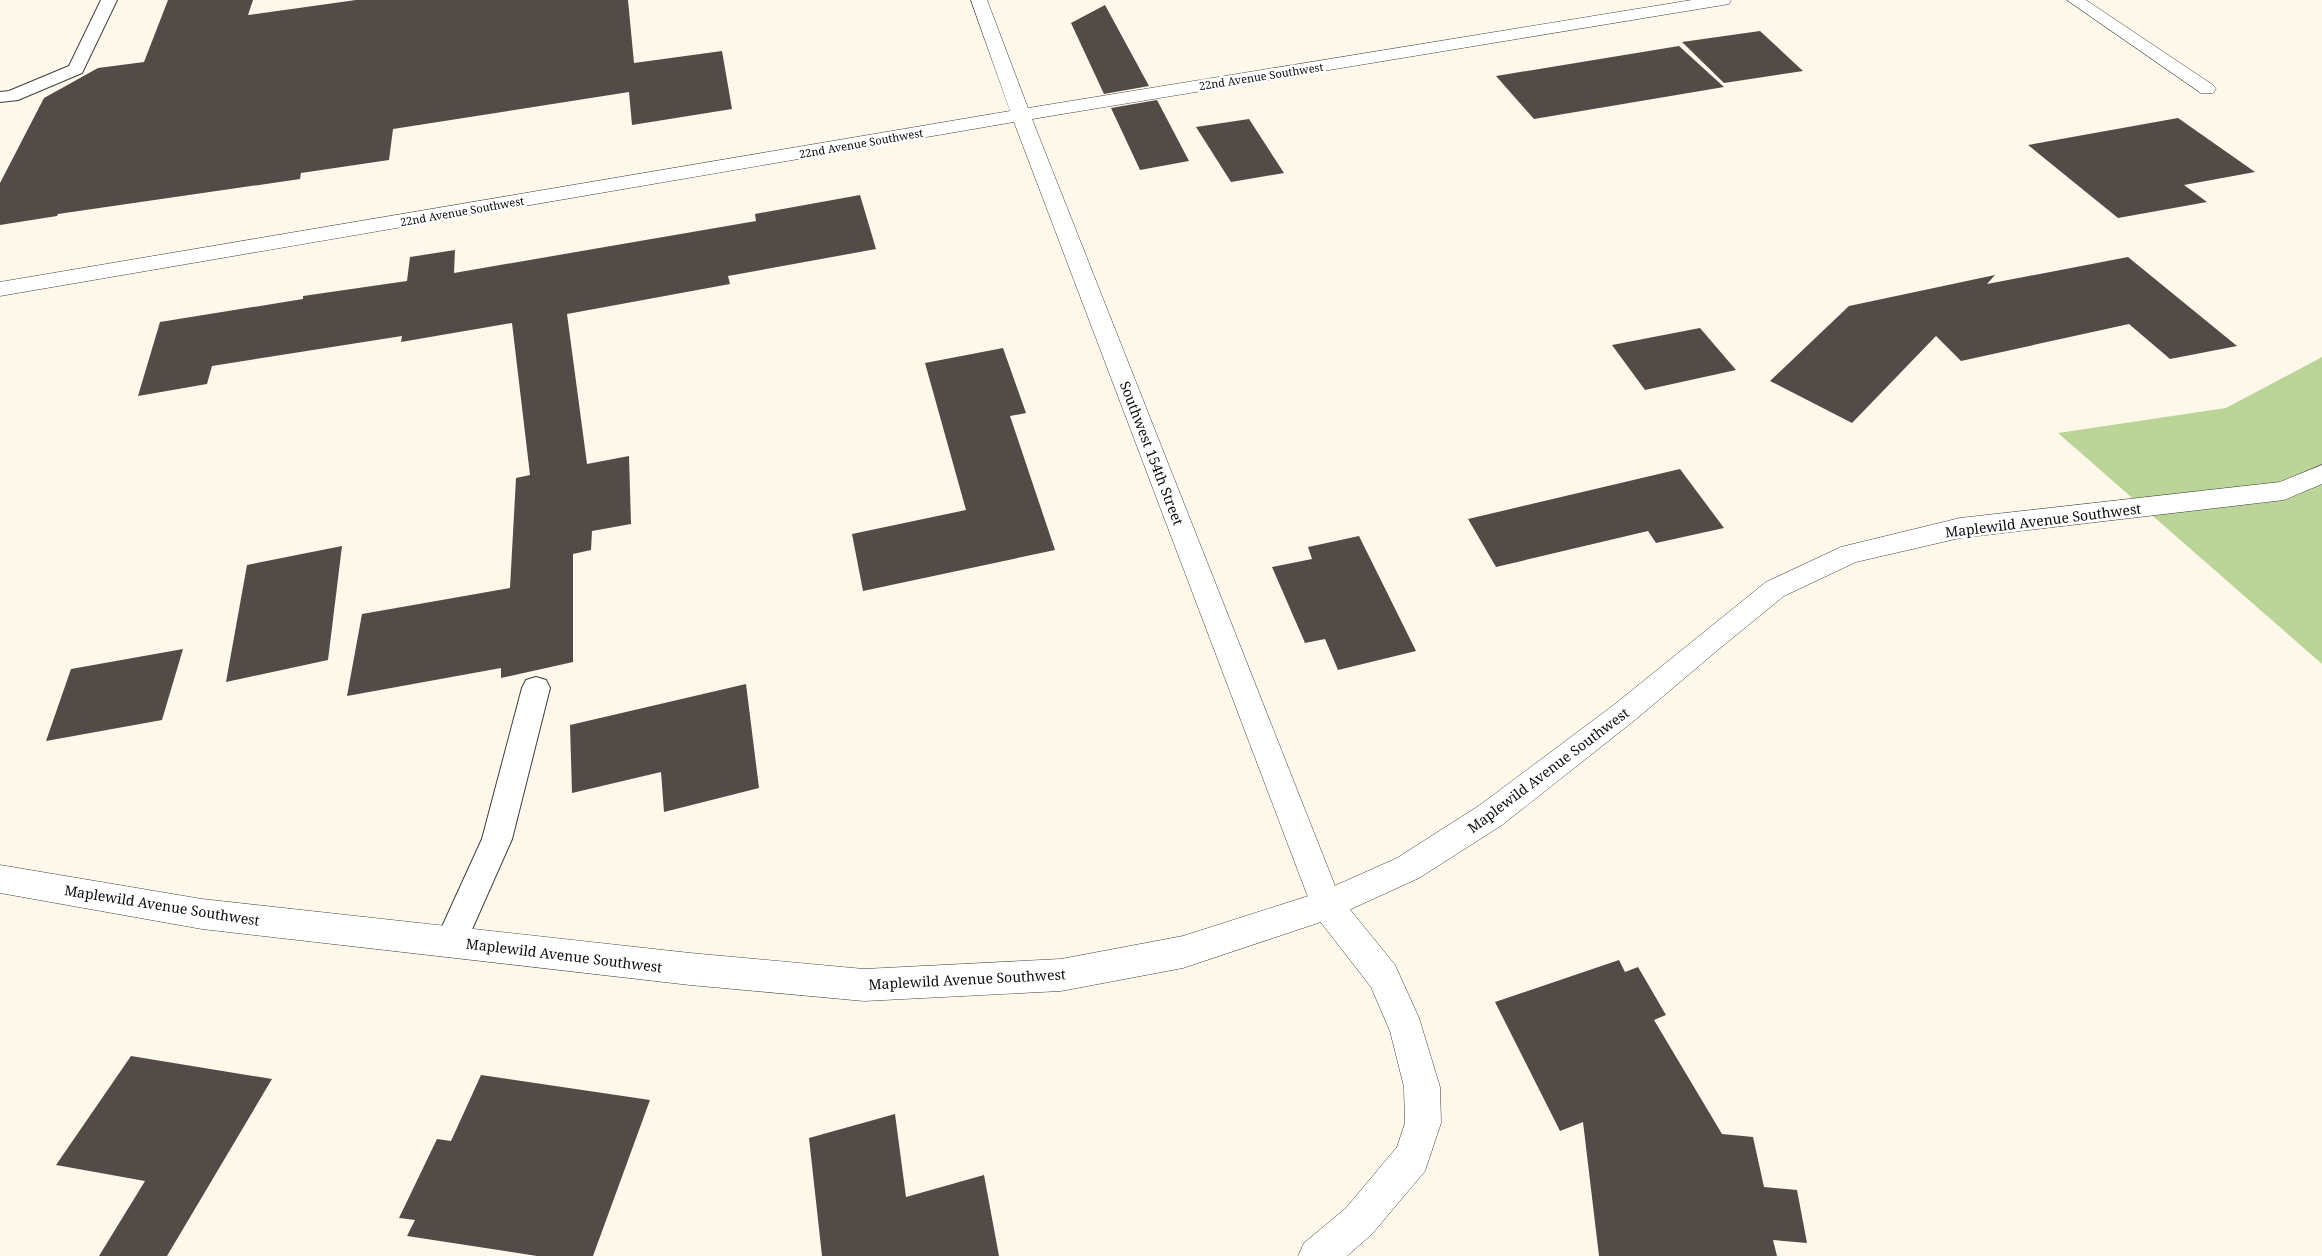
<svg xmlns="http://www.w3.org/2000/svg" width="2322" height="1256" viewBox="0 0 2322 1256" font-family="'Noto Serif',serif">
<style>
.forest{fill:#bad597}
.building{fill:#534b48}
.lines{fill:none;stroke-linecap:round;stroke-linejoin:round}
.service-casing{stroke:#3e3e3e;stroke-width:2}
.minor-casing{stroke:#3e3e3e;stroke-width:1}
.tertiary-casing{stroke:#3e3e3e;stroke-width:1}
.service{fill:#fff;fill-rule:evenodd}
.minor{fill:#fff;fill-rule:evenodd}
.tertiary{fill:#fff;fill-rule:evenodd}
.labels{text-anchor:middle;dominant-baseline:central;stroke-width:5;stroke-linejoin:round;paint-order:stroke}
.far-street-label{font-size:11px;fill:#0b0b0b;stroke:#fff}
.street-label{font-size:14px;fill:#0b0b0b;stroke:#fff}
</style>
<rect width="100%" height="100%" fill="#fef8ea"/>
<polygon class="forest" points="2322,357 2322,664 2058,433 2226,408"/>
<g class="building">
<polygon points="168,0 253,0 248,15 356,0 628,0 634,63 722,51 732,109 632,125 629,92 393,129 389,160 301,173 300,179 58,214 57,216 0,225 0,183 44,98 98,68 144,62"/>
<polygon points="1105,5 1149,86 1104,94 1071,23"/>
<polygon points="1760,31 1803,71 1724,83 1682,42"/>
<polygon points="1679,46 1724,87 1534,119 1496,76"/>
<polygon points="1157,100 1189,161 1140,170 1111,108"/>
<polygon points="2178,118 2255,172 2184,185 2207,202 2118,218 2028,145"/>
<polygon points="1249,119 1284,173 1231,182 1196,127"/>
<polygon points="860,195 876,249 728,276 730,284 567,314 587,464 629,456 631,524 592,531 591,550 573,554 573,662 501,678 501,668 347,696 362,614 510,588 516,478 530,475 512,323 401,342 402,336 212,366 207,384 138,396 160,322 303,299 303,296 407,281 410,257 455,250 454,273 756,221 755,214"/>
<polygon points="2128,257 2237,346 2170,359 2129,324 1961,361 1936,336 1852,423 1770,381 1849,306 1995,275 1987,284"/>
<polygon points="1700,328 1736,370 1645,390 1612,345"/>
<polygon points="1003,348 1026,413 1010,416 1055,550 863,591 852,534 966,510 925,363"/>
<polygon points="1680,469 1724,528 1656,543 1648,531 1496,567 1468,519"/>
<polygon points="1359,536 1416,651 1338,670 1325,639 1305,643 1272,567 1312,559 1308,547"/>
<polygon points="342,546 328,660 226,682 247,565"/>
<polygon points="183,649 162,720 46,741 71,669"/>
<polygon points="746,684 759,788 664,812 661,772 572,793 570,725"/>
<polygon points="1619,960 1625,972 1638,967 1666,1015 1654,1020 1722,1134 1753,1137 1764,1187 1797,1190 1807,1243 1773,1240 1777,1256 1599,1256 1583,1122 1560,1131 1495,1002"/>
<polygon points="131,1056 272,1079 167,1256 99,1256 145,1181 56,1165"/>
<polygon points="481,1075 650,1100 593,1256 537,1256 407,1236 415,1220 399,1218 437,1139 451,1141"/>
<polygon points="895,1114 906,1197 984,1175 999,1256 822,1256 809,1138"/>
</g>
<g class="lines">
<g class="service-casing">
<g id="service">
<polygon points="101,0 117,0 82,73 18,100 0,102 0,92 9,91 69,66"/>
<polygon points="536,677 546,680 550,688 512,839 462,952 451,957 440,952 435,942 482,839 522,688 526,680"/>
</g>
</g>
<g class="minor-casing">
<g id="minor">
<polygon points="971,0 987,0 1028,108 1692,0 1731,0 1729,4 1723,5 1032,119 1339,896 1395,965 1419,1018 1440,1087 1441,1123 1425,1171 1372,1234 1347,1256 1298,1256 1304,1243 1346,1208 1397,1147 1405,1123 1404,1087 1390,1031 1371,987 1316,916 1311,905 1014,122 0,296 0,282 1010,111"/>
<polygon points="2067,0 2086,0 2213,85 2216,89 2213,93 2201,93"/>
</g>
</g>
<g class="tertiary-casing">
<polygon id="tertiary" points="2322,465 2322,484 2284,500 1960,538 1856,562 1784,596 1719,649 1635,720 1502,825 1419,878 1327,920 1183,968 1061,991 864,1001 690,985 202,929 0,893 0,865 202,899 690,953 864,969 1061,959 1183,936 1321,892 1397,858 1480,805 1615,704 1766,582 1841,547 1960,518 2280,482"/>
</g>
<use href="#service" class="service"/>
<use href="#minor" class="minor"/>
<use href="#tertiary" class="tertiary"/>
</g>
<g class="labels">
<g class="far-street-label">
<text transform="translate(1261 76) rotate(-9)">22nd Avenue Southwest</text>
<text transform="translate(861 143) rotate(-10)">22nd Avenue Southwest</text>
<text transform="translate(462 211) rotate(-10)">22nd Avenue Southwest</text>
</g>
<g class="street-label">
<text transform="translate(1152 453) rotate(69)">Southwest 154th Street</text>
<text transform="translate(2043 520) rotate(-7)">Maplewild Avenue Southwest</text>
<text transform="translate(1548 770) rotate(-37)">Maplewild Avenue Southwest</text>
<text transform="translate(162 905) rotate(9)">Maplewild Avenue Southwest</text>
<text transform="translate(564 955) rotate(7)">Maplewild Avenue Southwest</text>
<text transform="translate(967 979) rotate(-3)">Maplewild Avenue Southwest</text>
</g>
</g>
</svg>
